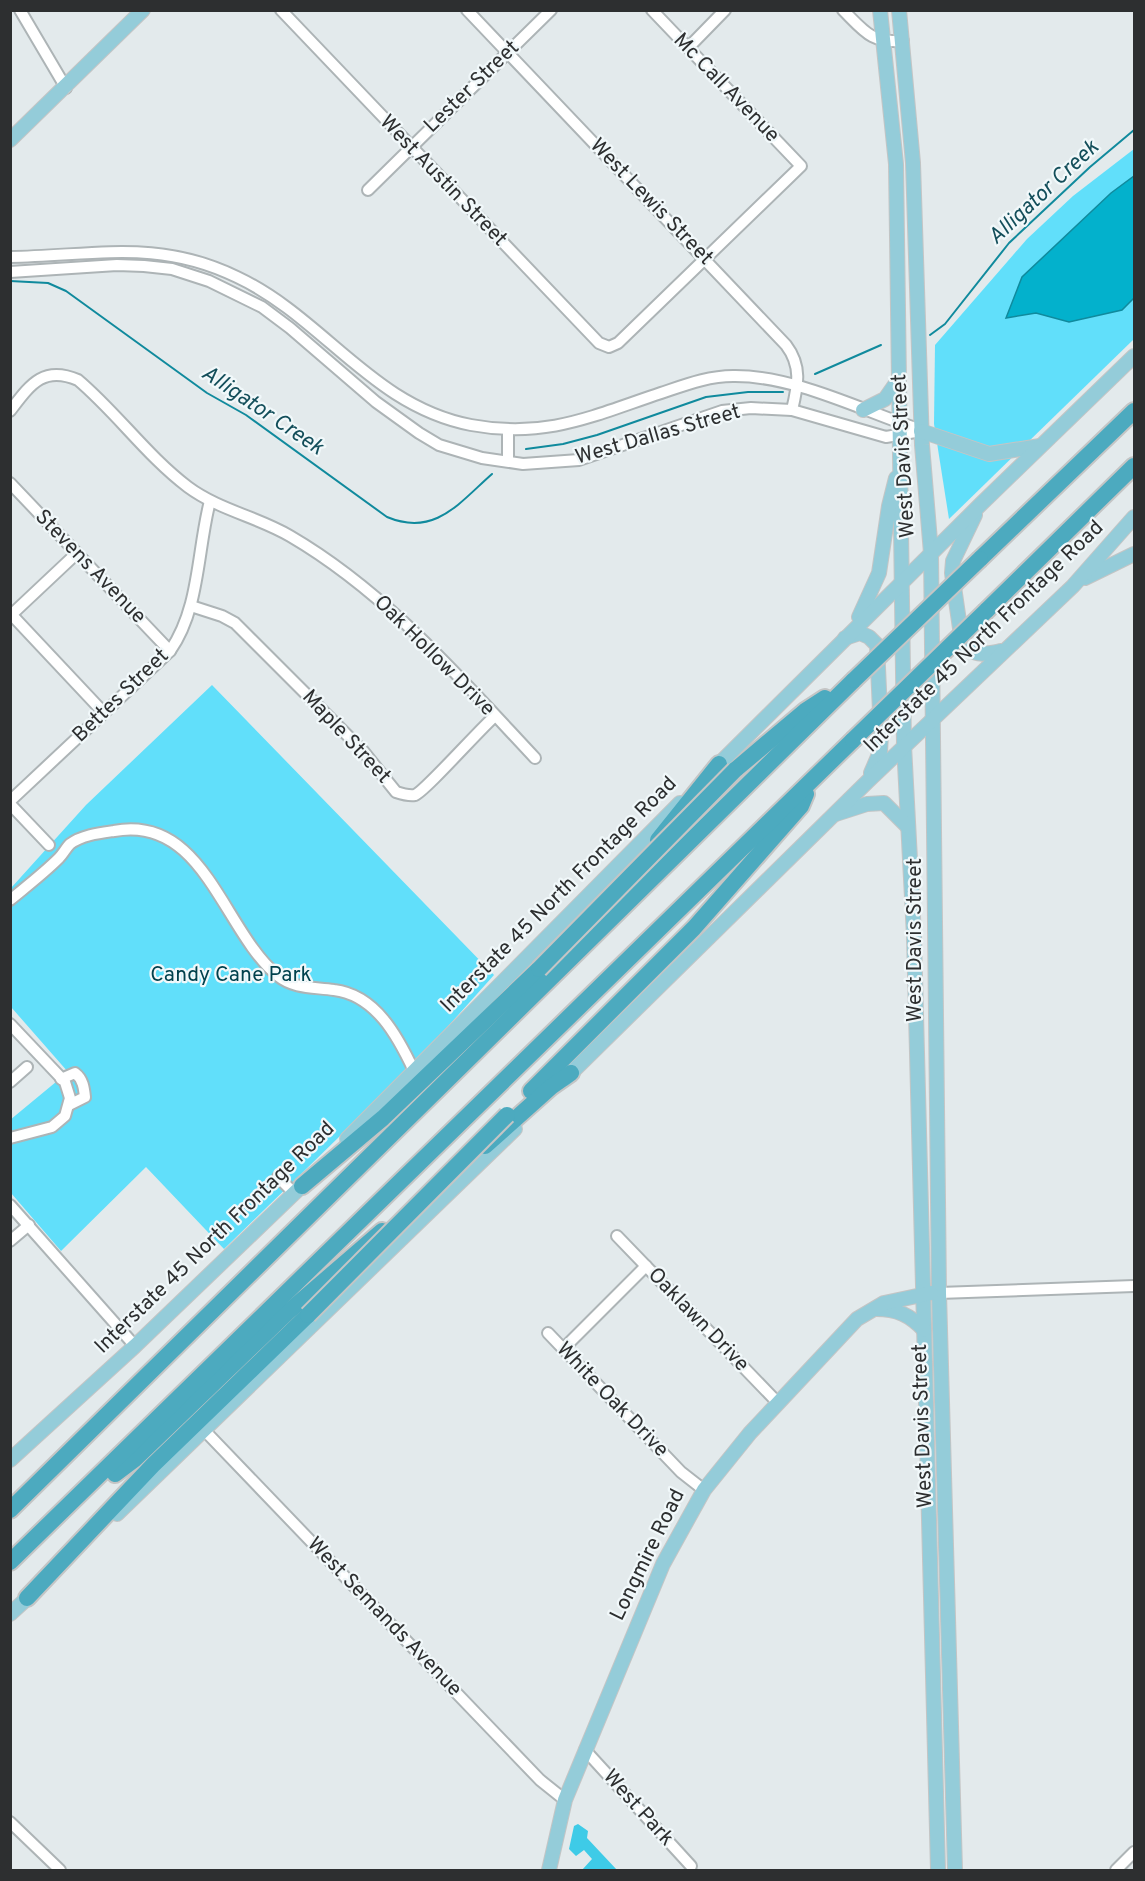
<svg xmlns="http://www.w3.org/2000/svg" width="1145" height="1881" viewBox="0 0 1145 1881" font-family="Overpass,sans-serif">
<style>
.green{fill:#61dffa}
.forest{fill:#3ecbe7}
.water{fill:#03b1cc;stroke:#108a9d;stroke-width:1.5}
.lines{fill:none;stroke-linecap:round;stroke-linejoin:round}
.stream{stroke:#108a9d;stroke-width:2}
.minor-casing{stroke:#adb4b6;stroke-width:14}
.major-casing{stroke:#c4c5c5;stroke-width:16}
.highway-casing{stroke:#c4c5c5;stroke-width:20}
.minor{stroke:#fff;stroke-width:10}
.major{stroke:#94ccd9;stroke-width:14}
.highway{stroke:#4caabf;stroke-width:16}
.highway-bridge-casing{stroke:#c4c5c5;stroke-width:20;stroke-linecap:butt}
.highway-bridge{stroke:#4caabf;stroke-width:16}
.labels{text-anchor:middle;dominant-baseline:central;stroke-width:4.5;stroke-linejoin:round;paint-order:stroke}
.street-label{font-size:21px;fill:#2d2f30;stroke:#f1f8fa}
.park-label{font-size:21px;fill:#00414d;stroke:#f1f8fa}
.water-label{font-size:22px;font-style:italic;fill:#134e5a;stroke:#f1f8fa}
</style>
<rect width="100%" height="100%" fill="#e3eaec"/>
<g class="green">
<polygon points="1134,149 1134,339 949,519 934,424 935,345 1027,239 1073,196"/>
<polygon points="212,685 494,975 417,1061 224,1249 146,1167 61,1251 11,1193 10,1120 68,1072 11,1007 11,888 86,805"/>
</g>
<polygon class="forest" points="578,1824 588,1831 587,1838 617,1870 582,1870 592,1859 584,1850 576,1856 569,1849 574,1826"/>
<polygon class="water" points="1134,176 1134,298 1122,310 1069,322 1036,313 1006,318 1022,277 1111,193"/>
<g class="lines">
<g class="stream">
<path d="M10,281L48,283L66,291L207,393L246,415L387,517C435,537 459,503 492,474"/>
<polyline points="930,335 945,324 1009,243 1090,167 1134,130"/>
<polyline points="815,374 881,345"/>
<polyline points="526,449 563,444 597,435 706,397 748,392 783,392"/>
</g>
<g class="minor-casing">
<g id="minor">
<polyline points="20,10 66,88"/>
<polyline points="281,10 599,343 609,347 618,343 801,166 652,10"/>
<path d="M467,10L786,345C802,366 798,385 792,410"/>
<path d="M843,10C865,32 871,43 903,41"/>
<polyline points="688,48 725,10"/>
<polyline points="368,190 551,10"/>
<path d="M10,257C94,256 157,238 237,277C324,318 372,406 471,425C546,439 592,416 661,393C685,385 708,376 733,376C794,375 863,411 921,430"/>
<polyline points="10,272 117,265 144,266 172,269 209,281 262,307 290,328 376,402 419,433 439,445 482,458 523,464 579,460 722,411 751,408 792,410 886,437 921,431"/>
<path d="M10,411C30,385 43,365 78,380C117,413 147,456 188,487C219,510 258,517 290,536C386,592 460,678 535,758"/>
<polyline points="508,461 508,430"/>
<polyline points="10,483 170,651"/>
<path d="M191,606L222,616L235,623L363,751L396,792C402,794 408,796 415,795C425,791 480,729 495,716"/>
<polyline points="10,613 104,713"/>
<polyline points="10,616 77,553"/>
<path d="M10,801L170,651C200,608 197,551 210,501"/>
<polyline points="10,804 49,845"/>
<path d="M10,900C27,886 44,873 59,858C63,854 66,848 70,844C82,835 100,833 114,831C204,814 223,931 278,976C294,989 314,987 334,990C376,995 398,1037 414,1071"/>
<polyline points="10,1024 65,1082 70,1098 65,1116 52,1127 10,1138"/>
<path d="M61,1079L75,1073C83,1079 84,1088 85,1097L69,1105"/>
<polyline points="10,1082 27,1067"/>
<polyline points="278,1177 294,1193"/>
<polyline points="10,1205 135,1346"/>
<polyline points="617,1236 778,1403"/>
<polyline points="10,1241 29,1225"/>
<polyline points="939,1293 1134,1286"/>
<polyline points="548,1333 681,1472 704,1490"/>
<polyline points="563,1349 646,1266"/>
<polyline points="205,1431 540,1780 565,1800"/>
<polyline points="585,1750 691,1866"/>
<polyline points="10,1822 60,1870"/>
<polyline points="1116,1870 1134,1852"/>
</g>
</g>
<g class="major-casing">
<g id="major">
<polyline points="880,10 896,164 904,745 914,936 938,1870"/>
<polyline points="899,10 913,163 922,445 931,553 939,1293 955,1870"/>
<polyline points="10,140 143,10"/>
<polyline points="863,410 885,399 899,379"/>
<polyline points="921,431 989,454 1040,446"/>
<path d="M975,515L953,561L952,573L962,642C974,658 985,654 1002,651"/>
<polyline points="1085,578 1134,554"/>
<polyline points="859,617 879,573 889,506 896,478"/>
<polyline points="845,638 860,633 869,637 877,645 881,734 880,752 871,773"/>
<polyline points="712,771 980,505 1134,356"/>
<polyline points="836,814 867,804 884,803 907,826"/>
<polyline points="565,1079 868,781 1073,586 1134,517"/>
<polyline points="347,1139 680,803"/>
<path d="M876,1309C897,1309 910,1315 924,1330"/>
<polyline points="10,1460 135,1346 309,1179"/>
<polyline points="117,1514 515,1129"/>
<polyline points="10,1614 33,1593"/>
<polyline points="549,1870 565,1800 663,1564 704,1490 750,1433 857,1319 884,1303 931,1293"/>
</g>
</g>
<g class="highway-casing">
<g id="highway">
<polyline points="980,559 1134,411"/>
<polyline points="986,611 1134,466"/>
<polyline points="735,770 805,711 825,698"/>
<polyline points="658,840 719,764"/>
<polyline points="531,1091 694,928 801,806 806,794"/>
<polyline points="485,1146 551,1087 571,1073"/>
<polyline points="302,1186 383,1118 539,969"/>
<polyline points="115,1474 135,1459 288,1312 382,1231"/>
<polyline points="10,1510 854,680"/>
<polyline points="10,1562 853,740"/>
<polyline points="27,1598 153,1465 308,1315"/>
</g>
</g>
<use href="#minor" class="minor"/>
<use href="#major" class="major"/>
<use href="#highway" class="highway"/>
<g class="highway-bridge-casing">
<g id="highway-bridge">
<polyline points="854,680 980,559"/>
<polyline points="853,740 986,611"/>
<polyline points="539,969 735,770"/>
<polyline points="308,1315 507,1115"/>
</g>
</g>
<use href="#highway-bridge" class="highway-bridge"/>
</g>
<g class="labels">
<g class="street-label">
<text transform="translate(472 87) rotate(-44)">Lester Street</text>
<text transform="translate(726 88) rotate(46)">Mc Call Avenue</text>
<text transform="translate(443 181) rotate(46)">West Austin Street</text>
<text transform="translate(651 202) rotate(46)">West Lewis Street</text>
<text transform="translate(658 435) rotate(-16)">West Dallas Street</text>
<text transform="translate(904 456) rotate(-93)">West Davis Street</text>
<text transform="translate(90 567) rotate(46)">Stevens Avenue</text>
<text transform="translate(984 637) rotate(-44)">Interstate 45 North Frontage Road</text>
<text transform="translate(434 656) rotate(45)">Oak Hollow Drive</text>
<text transform="translate(121 696) rotate(-44)">Bettes Street</text>
<text transform="translate(346 737) rotate(47)">Maple Street</text>
<text transform="translate(559 895) rotate(-45)">Interstate 45 North Frontage Road</text>
<text transform="translate(915 940) rotate(-90)">West Davis Street</text>
<text transform="translate(215 1238) rotate(-44)">Interstate 45 North Frontage Road</text>
<text transform="translate(698 1320) rotate(46)">Oaklawn Drive</text>
<text transform="translate(612 1400) rotate(46)">White Oak Drive</text>
<text transform="translate(923 1426) rotate(-92)">West Davis Street</text>
<text transform="translate(648 1555) rotate(-64)">Longmire Road</text>
<text transform="translate(384 1617) rotate(46)">West Semands Avenue</text>
<text transform="translate(638 1808) rotate(48)">West Park</text>
</g>
<g class="park-label">
<text x="231" y="975">Candy Cane Park</text>
</g>
<g class="water-label">
<text transform="translate(1044 193) rotate(-43)">Alligator Creek</text>
<text transform="translate(262 411) rotate(34)">Alligator Creek</text>
</g>
</g>
<rect width="1145" height="1881" fill="none" stroke="#2d2f30" stroke-width="24"/>
</svg>
